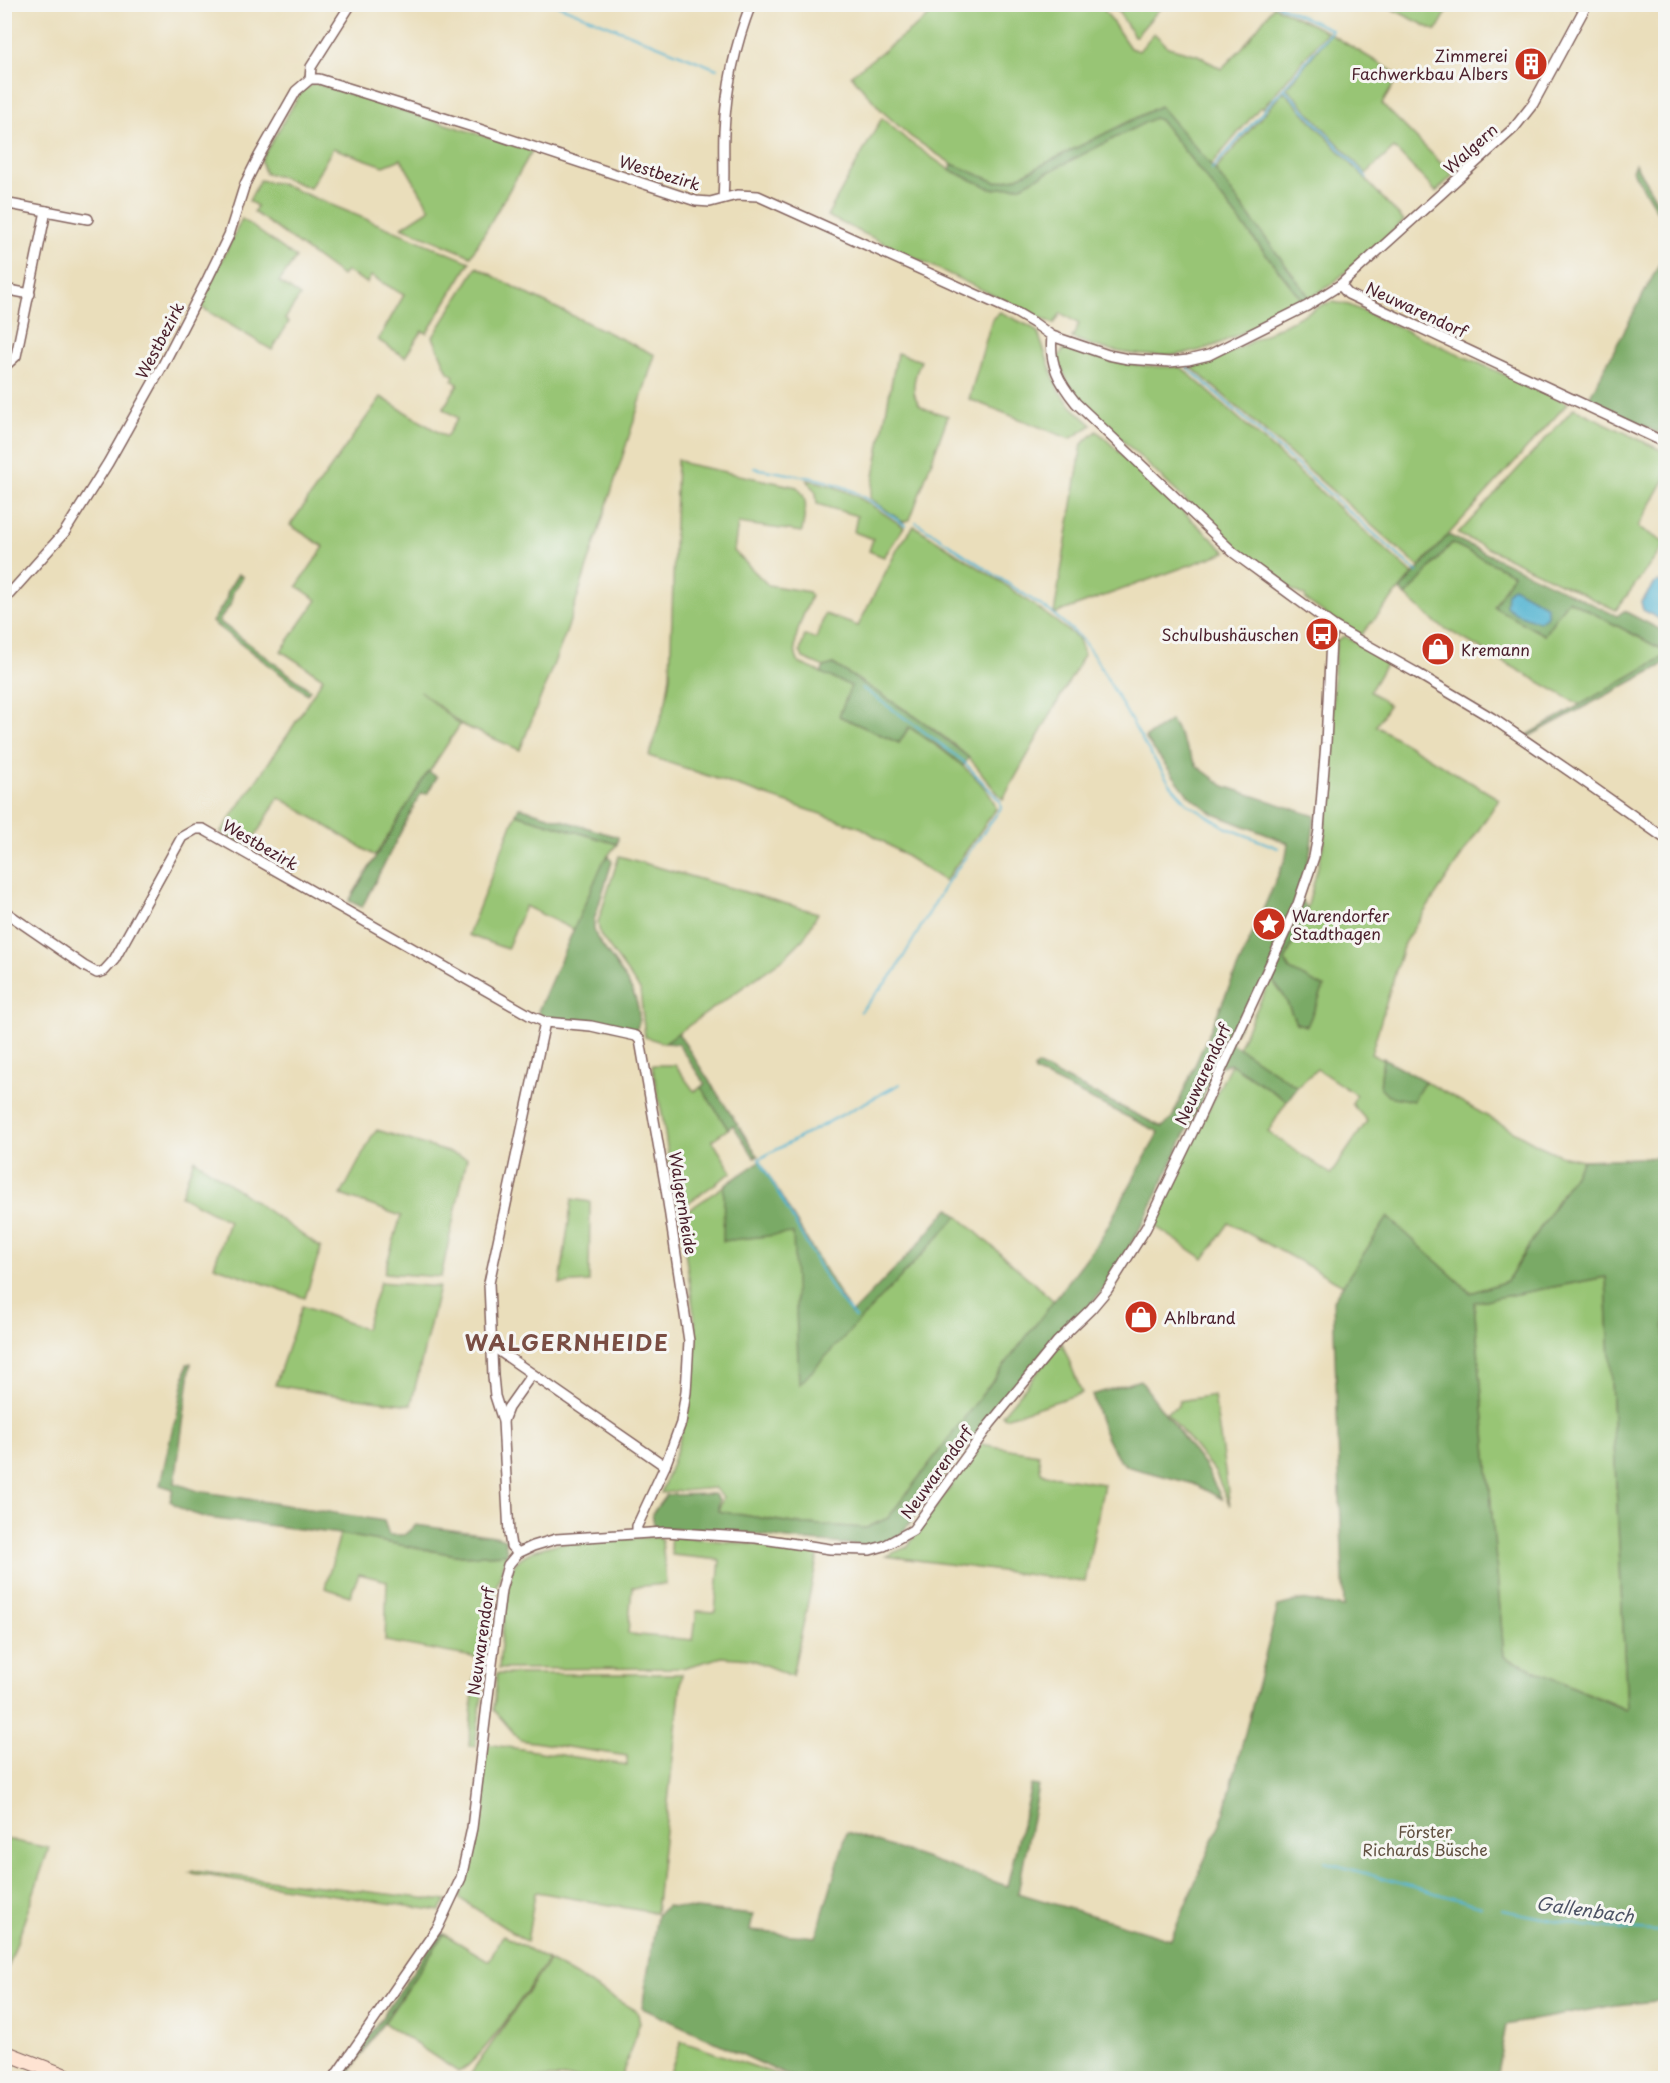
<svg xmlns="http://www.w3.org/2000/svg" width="1670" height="2083" viewBox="0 0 1670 2083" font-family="'Playpen Sans',sans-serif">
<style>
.green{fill:#98c574;stroke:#717250;stroke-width:1.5}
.forest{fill:#7aaa66;stroke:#626448;stroke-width:1.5;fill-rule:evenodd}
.water{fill:#52b4d1;stroke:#4e6a7e;stroke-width:1.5}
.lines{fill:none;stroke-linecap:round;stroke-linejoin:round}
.stream{stroke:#52b4d1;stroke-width:2}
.street-casing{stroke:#82625d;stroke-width:12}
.secondary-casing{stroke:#82625d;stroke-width:16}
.street{stroke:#fff;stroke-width:9}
.secondary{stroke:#fee3d2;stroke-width:14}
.labels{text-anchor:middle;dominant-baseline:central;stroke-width:6;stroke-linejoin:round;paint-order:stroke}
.poi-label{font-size:16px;fill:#4a1f2b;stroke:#f6f6f2;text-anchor:start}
.street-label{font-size:16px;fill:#4a1f2b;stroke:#f6f6f2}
.park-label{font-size:16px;fill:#615141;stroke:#f6f6f2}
.water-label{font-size:18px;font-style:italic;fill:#4d5365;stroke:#f6f6f2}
.district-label{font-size:22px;font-weight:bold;letter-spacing:1.5px;fill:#7a4e44;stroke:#f6f6f2}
</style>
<rect width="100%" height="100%" fill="#f6f6f2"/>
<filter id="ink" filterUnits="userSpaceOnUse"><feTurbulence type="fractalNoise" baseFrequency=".0167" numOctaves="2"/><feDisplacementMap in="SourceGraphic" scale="12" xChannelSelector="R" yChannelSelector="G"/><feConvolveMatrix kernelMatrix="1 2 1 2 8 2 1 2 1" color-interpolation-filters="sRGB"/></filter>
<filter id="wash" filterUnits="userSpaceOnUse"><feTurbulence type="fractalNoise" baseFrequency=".008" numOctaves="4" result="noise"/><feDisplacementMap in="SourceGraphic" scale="24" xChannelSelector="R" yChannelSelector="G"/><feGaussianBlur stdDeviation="1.35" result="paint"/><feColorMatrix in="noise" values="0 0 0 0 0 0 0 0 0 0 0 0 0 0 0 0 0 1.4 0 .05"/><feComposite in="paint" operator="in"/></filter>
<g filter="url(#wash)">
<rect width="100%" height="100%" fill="#eadebb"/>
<g class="green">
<polygon points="944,5 1101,5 1130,48 1139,51 1154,33 1168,47 1198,55 1221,69 1242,48 1274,6 1327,32 1263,108 1260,107 1211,165 1159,107 1016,178 996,182 952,164 911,137 882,111 851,75"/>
<polygon points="1114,5 1163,5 1136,36 1134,36"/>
<polygon points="1384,5 1451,5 1436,31"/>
<polygon points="1330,34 1399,75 1382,104 1453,175 1436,192 1394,148 1366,174 1287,88"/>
<polygon points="315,83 532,151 471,256 402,227 430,209 401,159 384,166 333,148 310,188 282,177 265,173 261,160 302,90"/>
<polygon points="1284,91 1404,221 1332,284 1310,298 1215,170"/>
<path d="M1154,117L1160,120L1303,301C1274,316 1246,332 1216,345C1173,363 1115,356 1072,338L1079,324L1061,313L1054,324L827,216L882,118L907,140L950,170L992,189L1021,186Z"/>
<polygon points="260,180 281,184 470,262 427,333 422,331 405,357 378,340 404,295 371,276 367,283 346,271 342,276 254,212 257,206 249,201"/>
<polygon points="242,219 296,258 279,282 300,296 285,319 289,322 272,350 199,306"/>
<path d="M477,267L523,292L655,355L567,630L520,750L462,725L420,691L460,725C431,768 404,812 375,856L279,797L248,848L221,832L289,733L323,678L281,651L317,600L297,586L324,547L290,525L381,397L446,437L458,418L443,409L458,384L452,380L454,376L448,372L433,337Z"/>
<polygon points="1333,302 1349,305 1568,403 1419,567 1189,365 1200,364 1223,356 1324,304"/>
<polygon points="1000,312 1031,327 1038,333 1058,390 1072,407 1092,425 1070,439 969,399 992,319"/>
<path d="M1064,348C1102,361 1140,368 1181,367L1413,574L1360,636L1343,623L1334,620L1306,600L1305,596L1292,590L1237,549L1082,402C1070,388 1063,375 1058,358Z"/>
<path d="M897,353L921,361C915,374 909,393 920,405C926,411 941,413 948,416L910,520L903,522L870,498Z"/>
<polygon points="1574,408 1665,452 1665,479 1638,527 1665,543 1665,545 1616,610 1458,534"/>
<polygon points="1097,431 1226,552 1054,614 1082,444"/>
<path d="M677,459L687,464L797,487C811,501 804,513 802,532L738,523L734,551L768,585L809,592L811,596C804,615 788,643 799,663L852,686L839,716L899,743L909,727C933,743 990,780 996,809L945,881L862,828L649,756L666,701L670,676Z"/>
<path d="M807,480C850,487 869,504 904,527L884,557L869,551L873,539L854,532L857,516L817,504L816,493Z"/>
<path d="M914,526L1000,581L1050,617L1079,639L1084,655L1003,799C989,786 981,769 967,756C927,720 878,693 833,664L824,667L803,658L800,651L805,635L816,639L825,614L858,626L898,548Z"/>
<polygon points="1452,543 1514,574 1494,607 1544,635 1568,600 1665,651 1665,656 1580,705 1437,624 1406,596"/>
<polygon points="1344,636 1388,661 1370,691 1389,705 1376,726 1499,799 1404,943 1371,1054 1383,1060 1380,1088 1412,1101 1425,1081 1538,1145 1560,1155 1583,1160 1507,1281 1471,1293 1388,1218 1343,1285 1229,1223 1204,1259 1152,1224 1231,1064 1287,1101 1268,1132 1331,1174 1367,1121 1352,1104 1356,1095 1317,1069 1297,1087 1238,1048 1271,979 1284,996 1296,1023 1307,1026 1323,988 1290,970 1285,961 1307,909 1324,843 1336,641"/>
<polygon points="516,814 617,844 604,861 574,930 525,906 507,949 468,935"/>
<polygon points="619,856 818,913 804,938 783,959 664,1043 645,1037 640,990 601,936 599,929 598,922"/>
<polygon points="652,1065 675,1065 694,1091 701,1087 728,1129 712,1140 732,1172 679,1209 676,1208 662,1114"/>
<polygon points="377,1130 467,1158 441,1277 384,1273 401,1216 341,1195 373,1135"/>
<polygon points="194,1159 321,1248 305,1298 214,1266 229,1221 181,1196"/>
<polygon points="724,1186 724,1241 793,1232 817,1365 958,1216 1054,1301 888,1518 866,1528 792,1523 718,1511 723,1497 714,1488 661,1493 677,1449 692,1392 695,1321 680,1216"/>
<polygon points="572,1199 590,1202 589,1282 560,1284"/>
<polygon points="1606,1277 1627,1710 1504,1657 1474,1302"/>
<polygon points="380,1282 439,1287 411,1405 327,1394 275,1385 302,1306 365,1329"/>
<polygon points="1062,1343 1082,1393 1005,1418 1002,1415"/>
<polygon points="1214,1395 1230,1506 1215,1472 1166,1412 1178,1406 1179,1401"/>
<polygon points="981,1444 1038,1454 1041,1472 1046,1475 1104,1484 1085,1582 886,1556 907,1547"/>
<polygon points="340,1534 461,1556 507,1554 496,1588 483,1659 385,1641 387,1581 359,1574 350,1596 325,1588"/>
<path d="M672,1536L819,1551L792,1676L750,1659L722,1657L682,1668L499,1669C501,1641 504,1613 509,1586C510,1580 510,1572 513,1567C529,1535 626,1539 659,1537L662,1540L666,1584L632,1587L628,1634L693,1640L697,1611L715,1612L720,1560L672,1555L670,1543Z"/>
<path d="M497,1674H682L656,1913L537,1892L535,1893L527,1942L459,1898C478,1849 480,1795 487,1744L627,1765V1756L520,1740L494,1710Z"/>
<polygon points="485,1675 475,1746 469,1746 474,1677"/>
<polygon points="5,1839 49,1848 5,1977 4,1839"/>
<polygon points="193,1871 447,1901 440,1911 190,1873"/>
<path d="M444,1934L489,1961L503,1935L548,1960C530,1985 482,2062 458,2072L384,2023Z"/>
<polygon points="549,1961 637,2011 640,2022 621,2078 468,2078"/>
<polygon points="681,2042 683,2042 788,2078 668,2078"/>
</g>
<g class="forest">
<polygon points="1160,106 1215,170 1310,298 1303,301 1160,120 1154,118 1021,186 992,189 950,170 952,164 996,182 1016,178"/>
<polygon points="1635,164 1665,214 1665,224 1632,170"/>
<polygon points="1665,253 1666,418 1658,433 1589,398"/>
<polygon points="1448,535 1617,616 1624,611 1665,632 1665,651 1568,600 1544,635 1494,607 1513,574 1452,543 1406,596 1400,590"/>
<polygon points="238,574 243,577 233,592 231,604 219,621 310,690 307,694 212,622 226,600 228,590"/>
<polygon points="1665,656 1665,664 1526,738 1524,737"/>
<polygon points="833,664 922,721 969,758 963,766 940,747 909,727 899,743 839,716 851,686 821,673 824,667"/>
<polygon points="1171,720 1197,766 1224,786 1315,816 1310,854 1298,893 1307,909 1285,961 1290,970 1324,987 1307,1026 1296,1023 1284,996 1269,976 1230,1042 1297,1087 1287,1101 1231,1064 1217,1067 1143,1223 1108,1283 1080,1317 1052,1340 979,1431 902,1533 892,1539 872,1546 795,1540 718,1529 655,1529 652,1514 666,1495 714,1494 719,1499 718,1511 792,1523 866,1528 888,1518 1100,1240 1159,1132 1035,1072 1034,1069 1037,1065 1162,1127 1171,1120 1286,857 1288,843 1214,814 1188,795 1145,738"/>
<polygon points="428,771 437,777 427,794 421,793 362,907 349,901"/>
<polygon points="519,807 618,837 617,844 516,814"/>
<path d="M609,856L612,862L594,920V930L597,938C612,961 652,1004 635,1032L541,1018L538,1011L604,860Z"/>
<polygon points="678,1033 758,1156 754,1157 733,1125 728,1129 701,1087 705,1084 678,1044 664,1043"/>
<polygon points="1383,1058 1425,1081 1413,1101 1388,1096 1380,1088"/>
<path d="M1665,1157V2000L1617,2005L1506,2025L1496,2078H798L784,2074L642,2008L657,1915L667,1906L753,1915L750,1931L816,1937L847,1832L1007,1886L1031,1785L1038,1786L1018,1893L1171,1939L1224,1814L1278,1606L1301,1600L1344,1607L1333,1300L1388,1217L1471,1293L1507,1281L1583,1160ZM1606,1277L1627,1709L1626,1710L1504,1657L1474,1302Z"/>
<polygon points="760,1161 851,1314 915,1248 949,1208 958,1216 799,1385 793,1233 723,1241 724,1186"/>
<polygon points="191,1363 175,1483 198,1491 384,1521 389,1535 404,1535 416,1525 495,1536 505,1539 507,1554 461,1556 340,1534 207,1518 185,1511 170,1501 173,1489 160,1485 173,1426 176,1422 187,1364"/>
<path d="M1140,1380L1205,1467L1222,1499L1194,1484L1129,1467C1108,1455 1099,1417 1092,1395Z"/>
<polygon points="439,1933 444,1934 346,2078 341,2078"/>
</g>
<g class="water">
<polygon points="1658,581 1665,587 1665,622 1643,610 1641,602 1655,583"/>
<polygon points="1513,587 1547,606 1547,616 1539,622 1515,613 1506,606 1507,593"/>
</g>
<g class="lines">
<g class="stream">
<polyline points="555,4 717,69"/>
<polyline points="1284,88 1367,178"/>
<polyline points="1212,169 1284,88 1332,30 1276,4"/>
<polyline points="1187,367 1417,572"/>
<path d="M754,468C784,474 818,476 846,488C867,497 886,512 905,525"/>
<polyline points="916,522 1052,613 1080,637 1096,659 1145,745 1171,785 1188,804 1225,827 1278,848"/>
<polyline points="860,1012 894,973 946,884 1001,808 1000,801 963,761 919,728 862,688"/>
<polyline points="855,1318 833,1291 759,1159 900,1084"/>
<polyline points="1325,1862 1481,1906"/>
<polyline points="1502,1910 1585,1926 1666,1932"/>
</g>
</g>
</g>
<g filter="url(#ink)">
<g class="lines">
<g class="street-casing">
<g id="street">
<polyline points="310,79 311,67 351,4"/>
<path d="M723,198C725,176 723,154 724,132C726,89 735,45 751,4"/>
<polyline points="4,203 46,211 16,356 4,367"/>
<polyline points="46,211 88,219"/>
<polyline points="1340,285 1348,294 1666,443"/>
<polyline points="4,289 30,294"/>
<path d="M1052,336C1049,364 1059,382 1076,403L1234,553L1335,627L1415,672L1492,718L1578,777L1666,839"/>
<polyline points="4,600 64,533 108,463 163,365 208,278 229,235 245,184 259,156 296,91 310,79 319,79 473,127 696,201 710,202 737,195 758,196 1017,313 1034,323 1052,336 1108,355 1128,359 1170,362 1188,360 1209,355 1307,306 1340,285 1514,128 1533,104 1587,4"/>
<polyline points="4,911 84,966 97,973 104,971 114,960 182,837 196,829 203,829 531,1016 545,1022 591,1026 636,1036 640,1040 666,1189 689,1341 686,1392 681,1423 665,1466 637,1526 637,1533"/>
<polyline points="492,1346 665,1466"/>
<polyline points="503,1421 508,1408 532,1374"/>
<polyline points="518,1553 511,1546 509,1534 503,1421 495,1396 493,1376 489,1283 545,1022"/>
<polyline points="334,2078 438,1927 461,1878 472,1828 501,1590 508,1565 518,1553 533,1546 556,1539 665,1532 756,1538 830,1549 870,1550 884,1546 913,1530 990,1424 1057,1342 1091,1309 1107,1290 1146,1228 1192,1133 1298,904 1314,857 1319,830 1326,743 1331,639 1335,627"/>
</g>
</g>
<g class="secondary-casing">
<polyline id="secondary" points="4,2052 71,2078"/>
</g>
<use href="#street" class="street"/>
<use href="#secondary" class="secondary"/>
</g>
</g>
<defs>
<g id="building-disc" transform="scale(1.725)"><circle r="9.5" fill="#c8321e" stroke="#f6f6f2"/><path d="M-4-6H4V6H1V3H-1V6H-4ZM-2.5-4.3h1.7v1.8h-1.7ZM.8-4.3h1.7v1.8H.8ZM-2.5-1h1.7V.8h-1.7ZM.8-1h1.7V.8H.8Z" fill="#fff"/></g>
<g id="bus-disc" transform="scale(1.725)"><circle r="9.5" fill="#c8321e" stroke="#f6f6f2"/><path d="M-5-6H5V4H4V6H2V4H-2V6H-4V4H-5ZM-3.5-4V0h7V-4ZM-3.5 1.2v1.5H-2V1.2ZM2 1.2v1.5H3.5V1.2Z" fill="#fff"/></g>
<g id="shop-disc" transform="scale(1.725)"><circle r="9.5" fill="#c8321e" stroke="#f6f6f2"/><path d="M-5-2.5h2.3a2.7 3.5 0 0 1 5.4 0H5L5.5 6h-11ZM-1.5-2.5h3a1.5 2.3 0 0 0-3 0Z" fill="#fff"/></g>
<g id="sight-disc" transform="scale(1.725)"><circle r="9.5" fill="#c8321e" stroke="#f6f6f2"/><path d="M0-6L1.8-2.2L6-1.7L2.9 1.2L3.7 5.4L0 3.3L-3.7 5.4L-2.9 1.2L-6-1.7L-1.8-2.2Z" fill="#fff"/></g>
</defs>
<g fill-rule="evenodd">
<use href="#building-disc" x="1531" y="64"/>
<use href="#bus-disc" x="1322" y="634"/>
<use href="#shop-disc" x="1438" y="649"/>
<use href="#sight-disc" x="1269" y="924"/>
<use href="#shop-disc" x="1141" y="1317"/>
</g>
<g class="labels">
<g class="poi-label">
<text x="1508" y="55" text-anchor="end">Zimmerei<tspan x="1508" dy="18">Fachwerkbau Albers</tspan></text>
<text x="1299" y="634" text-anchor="end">Schulbushäuschen</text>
<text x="1461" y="649">Kremann</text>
<text x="1292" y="915">Warendorfer<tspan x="1292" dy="18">Stadthagen</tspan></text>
<text x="1164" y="1317">Ahlbrand</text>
</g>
<g class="street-label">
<text transform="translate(1470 148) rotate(-42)">Walgern</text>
<text transform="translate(660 172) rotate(17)">Westbezirk</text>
<text transform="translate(1417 309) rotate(25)">Neuwarendorf</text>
<text transform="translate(159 340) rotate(-62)">Westbezirk</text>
<text transform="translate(261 844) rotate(30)">Westbezirk</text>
<text transform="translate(1202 1074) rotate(-65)">Neuwarendorf</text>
<text transform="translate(684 1203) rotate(81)">Walgernheide</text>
<text transform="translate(936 1472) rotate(-54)">Neuwarendorf</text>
<text transform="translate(480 1641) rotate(-82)">Neuwarendorf</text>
</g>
<g class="park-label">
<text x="1425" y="1831">Förster<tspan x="1425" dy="18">Richards Büsche</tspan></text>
</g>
<g class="water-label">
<text transform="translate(1585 1909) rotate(8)">Gallenbach</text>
</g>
<g class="district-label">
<text x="567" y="1341">WALGERNHEIDE</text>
</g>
</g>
<rect width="1670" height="2083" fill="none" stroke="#f6f6f2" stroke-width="24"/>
</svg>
